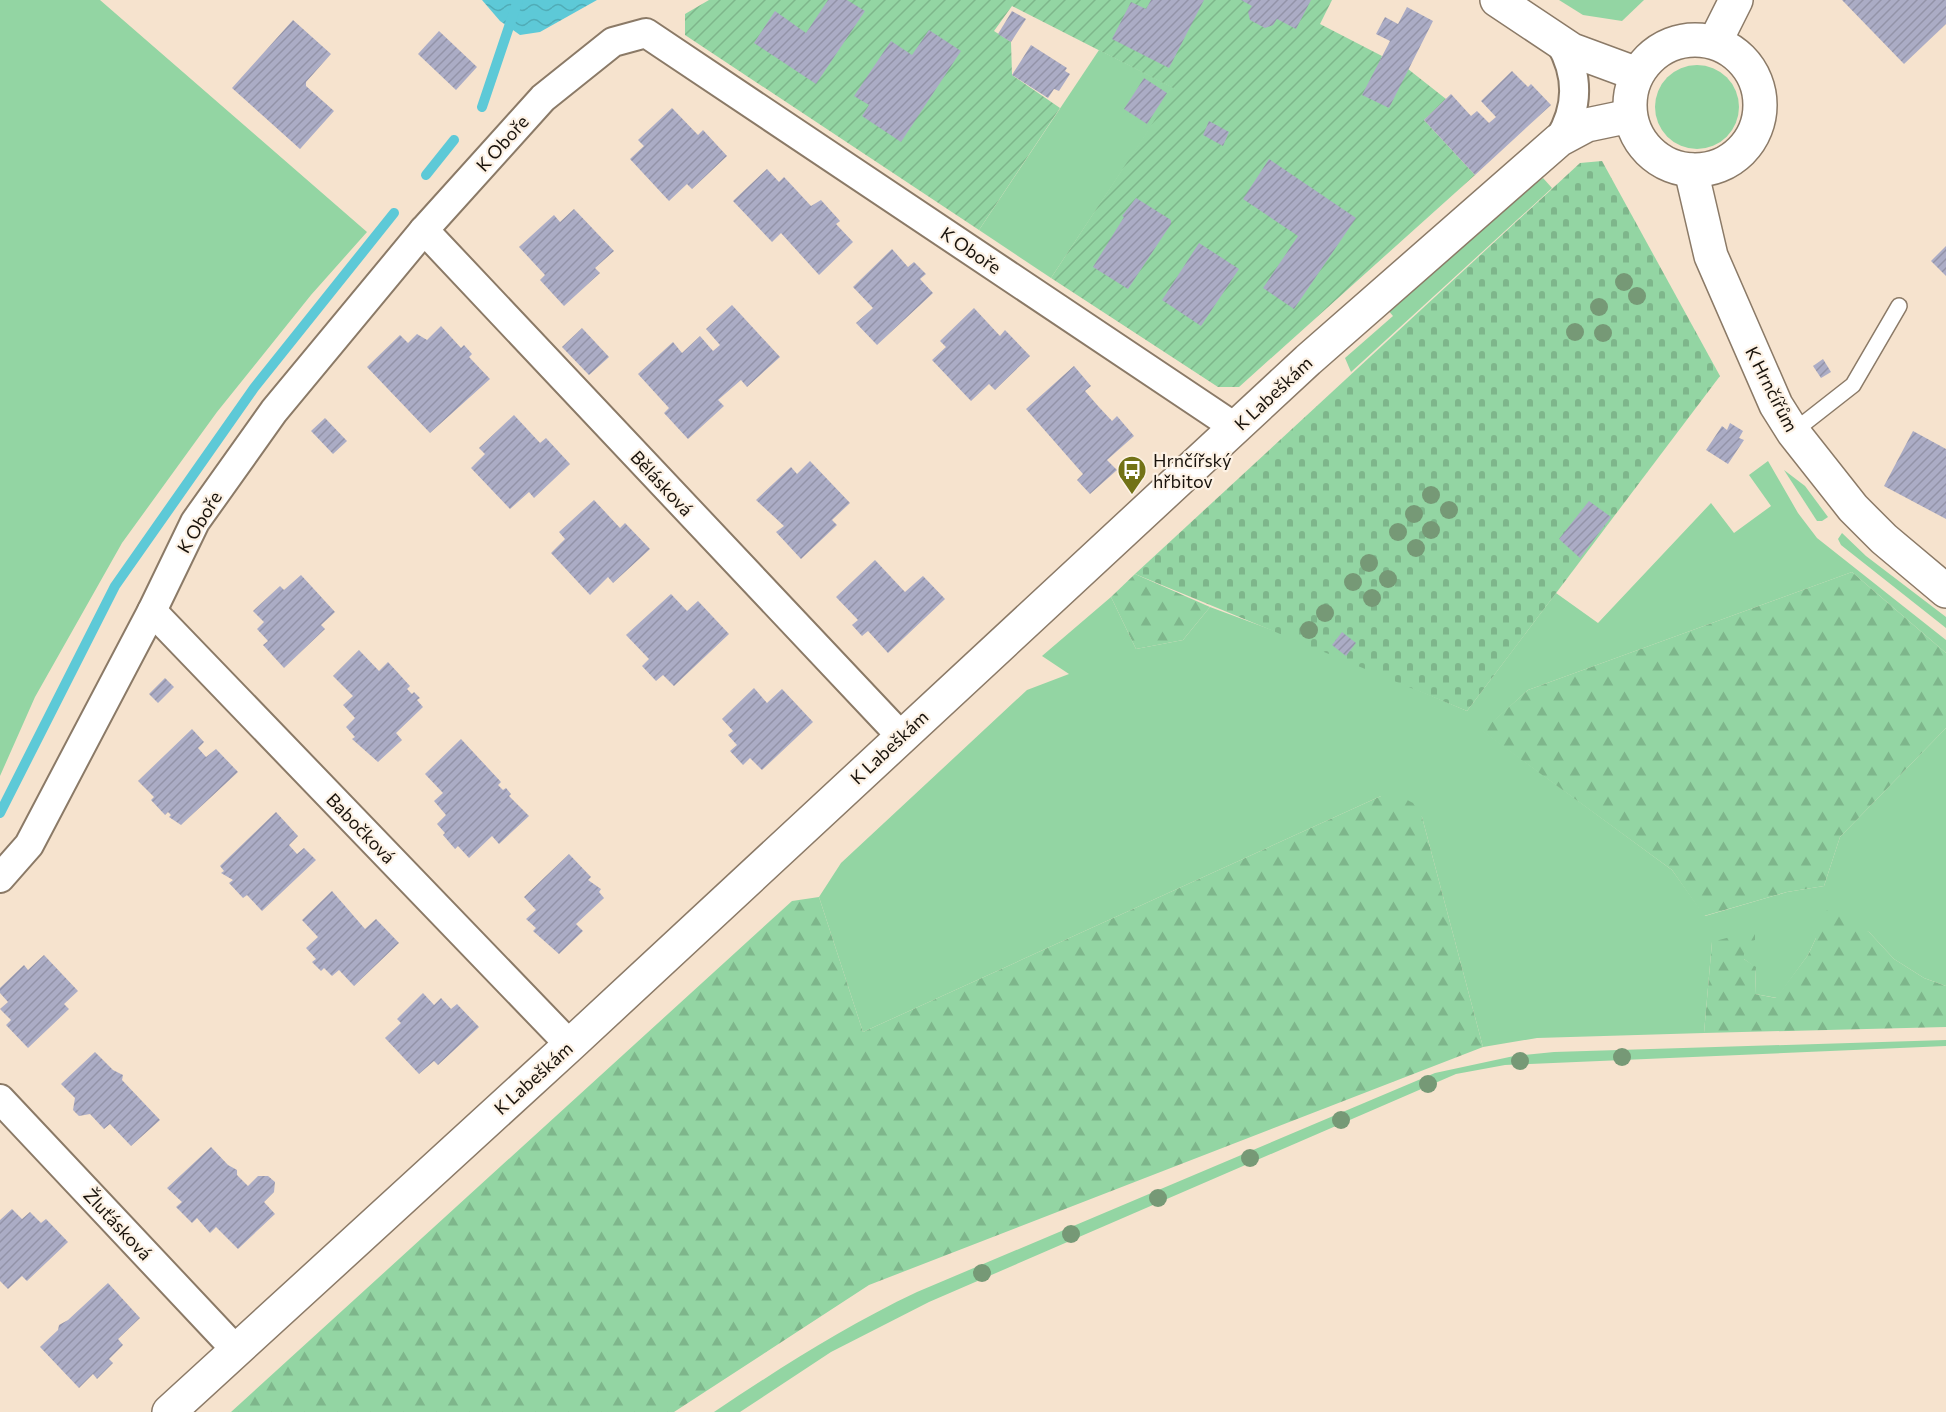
<svg xmlns="http://www.w3.org/2000/svg" width="1946" height="1412" viewBox="0 0 1946 1412" font-family="Commissioner,sans-serif">
<style>
.green{fill:#93d5a3}
.forest{fill:url(#forest-firs)}
.cemetery{fill:url(#cemetery-stones)}
.garden{fill:url(#garden-furrows)}
.water{fill:url(#water-waves)}
.lines{fill:none;stroke-linecap:round;stroke-linejoin:round}
.stream{stroke:#5dc9d7;stroke-width:10}
.building{fill:url(#building-hatch)}
.lane-casing{stroke:#8b7a67;stroke-width:18}
.street-casing{stroke:#8b7a67;stroke-width:32}
.secondary-casing{stroke:#8b7a67;stroke-width:36}
.lane{stroke:#fff;stroke-width:15}
.street{stroke:#fff;stroke-width:28}
.secondary{stroke:#fff;stroke-width:33}
.tree{fill:#769976}
.labels{text-anchor:middle;dominant-baseline:central;stroke-width:4.5;stroke-linejoin:round;paint-order:stroke}
.street-label{font-size:18px;fill:#19130c;stroke:#fdf2e5}
.poi-label{font-size:18px;fill:#19130c;stroke:#fdf2e5;text-anchor:start}
</style>
<defs>
<pattern id="forest-firs" width="22" height="20" patternUnits="userSpaceOnUse" patternTransform="scale(1.5)"><rect width="22" height="20" fill="#93d5a3"/><path d="M5 1l3.5 6h-7zM16 11l3.5 6h-7z" fill="#7eb68b"/></pattern>
<pattern id="cemetery-stones" width="16" height="16" patternUnits="userSpaceOnUse" patternTransform="scale(1.5)"><rect width="16" height="16" fill="#93d5a3"/><path d="M2 7V4a2 2 0 0 1 4 0v3zM10 15v-3a2 2 0 0 1 4 0v3z" fill="#7eb68b"/></pattern>
<pattern id="garden-furrows" width="10" height="10" patternUnits="userSpaceOnUse" patternTransform="scale(1.5)"><rect width="10" height="10" fill="#93d5a3"/><path d="M-1 1l2-2M0 10L10 0M9 11l2-2" fill="none" stroke="#7eb68b"/></pattern>
<pattern id="water-waves" width="16" height="10" patternUnits="userSpaceOnUse" patternTransform="scale(1.5)"><rect width="16" height="10" fill="#5dc9d7"/><path d="M0 5q4-4 8 0t8 0" fill="none" stroke="#50acb7"/></pattern>
<pattern id="building-hatch" width="6" height="6" patternUnits="userSpaceOnUse" patternTransform="scale(1.5)"><rect width="6" height="6" fill="#abacc5"/><path d="M-1 1l2-2M0 6l6-6M5 7l2-2" fill="none" stroke="#9393a8"/></pattern>
</defs>
<rect width="100%" height="100%" fill="#f6e3ce"/>
<g class="green">
<polygon points="0,0 100,0 367,232 311,295 217,412 122,543 35,697 0,776"/>
<polygon points="1559,0 1644,0 1622,21 1583,15"/>
<polygon points="1099,50 1176,89 1051,278 979,230"/>
<circle cx="1697" cy="107" r="42"/>
<polygon points="1543,178 1552,188 1351,372 1345,358 1393,316 1387,309 1501,209"/>
<polygon points="1768,461 1798,513 1817,538 1946,640 1946,653 1852,572 1528,690 1483,731 1672,870 1705,916 1787,892 1824,886 1840,837 1946,728 1946,986 1924,978 1894,959 1869,932 1816,915 1816,938 1808,955 1777,998 1755,994 1756,968 1744,959 1744,946 1712,942 1704,1033 1537,1038 1483,1047 1422,817 1381,796 863,1032 819,897 841,863 1027,690 1069,674 1042,656 1111,597 1136,649 1183,640 1210,607 1312,645 1467,711 1556,593 1598,623 1711,503 1734,533 1771,506 1749,475"/>
<polygon points="1784,470 1805,486 1828,517 1822,521 1817,521"/>
<polygon points="1842,533 1866,556 1946,617 1946,628 1841,545 1838,539"/>
<path d="M1946,1040V1046L1505,1065L1456,1074L929,1302L831,1352L740,1412H714C780,1368 845,1326 917,1292L1435,1073L1514,1056L1554,1052Z"/>
</g>
<g class="forest">
<polygon points="1852,572 1946,653 1946,728 1840,837 1824,886 1787,892 1704,916 1672,870 1482,731 1528,690"/>
<polygon points="1135,574 1210,607 1183,640 1136,649 1111,597"/>
<polygon points="1398,795 1413,803 1422,817 1483,1047 869,1285 674,1412 231,1412 792,901 819,897 863,1032 1381,796"/>
<polygon points="1832,909 1869,932 1894,959 1924,978 1946,986 1946,1027 1704,1033 1712,942 1755,930 1755,940 1744,946 1744,959 1756,967 1755,994 1776,998 1808,955 1816,938 1816,914"/>
</g>
<polygon class="cemetery" points="1602,161 1720,376 1467,711 1135,574 1580,163"/>
<polygon class="garden" points="709,0 1332,0 1320,24 1382,56 1377,68 1408,69 1446,99 1424,120 1475,175 1239,387 1218,387 1051,278 1175,89 1012,6 994,31 1011,42 1012,75 1060,108 979,230 685,35 685,14"/>
<polygon class="water" points="482,0 597,0 540,32 520,35 500,21"/>
<g class="lines">
<g class="stream">
<polyline points="482,107 518,0"/>
<polyline points="426,175 454,140"/>
<polyline points="0,813 115,586 254,388 394,213"/>
</g>
</g>
<g class="building">
<polygon points="828,0 847,0 865,11 816,84 754,43 775,11 806,33"/>
<polygon points="1151,0 1204,0 1169,68 1112,39 1131,2 1146,9"/>
<polygon points="1241,0 1311,0 1296,29 1277,19 1273,25 1265,28 1250,20 1248,12 1252,6"/>
<polygon points="1842,0 1946,0 1946,24 1904,64"/>
<polygon points="1407,7 1433,21 1389,108 1362,95 1390,41 1376,34 1385,17 1398,24"/>
<polygon points="1012,11 1026,19 1011,42 998,34"/>
<polygon points="293,20 331,54 306,82 306,86 334,111 300,149 232,88"/>
<polygon points="929,30 961,51 901,142 862,116 869,105 854,96 891,41 912,55"/>
<polygon points="439,31 477,67 456,90 418,54"/>
<polygon points="1031,45 1067,68 1065,71 1070,74 1059,91 1054,89 1048,98 1012,75"/>
<polygon points="1512,71 1528,87 1531,84 1551,105 1475,175 1424,120 1451,94 1471,116 1477,111 1489,123 1496,117 1481,101"/>
<polygon points="1144,78 1167,93 1147,124 1124,109"/>
<polygon points="672,108 698,135 703,130 727,156 692,189 687,184 669,201 630,159 644,146 638,140"/>
<polygon points="1209,121 1229,132 1223,146 1203,135"/>
<polygon points="1269,159 1356,218 1294,309 1263,288 1298,236 1243,199"/>
<polygon points="767,169 779,182 784,177 811,206 821,200 840,221 836,224 853,242 819,275 781,233 772,242 733,201"/>
<polygon points="1136,198 1171,220 1171,224 1128,289 1093,267 1124,217 1122,216"/>
<polygon points="574,209 614,251 595,268 600,273 564,306 540,280 545,275 519,247 554,215 560,222"/>
<polygon points="1199,243 1239,269 1201,326 1162,300"/>
<polygon points="1946,246 1946,276 1931,261"/>
<polygon points="892,249 908,267 914,262 926,274 920,279 933,293 877,345 856,323 873,308 853,287"/>
<polygon points="732,305 780,357 747,387 741,380 718,400 724,406 688,439 664,413 669,408 638,374 673,342 682,353 700,336 713,351 720,345 706,329"/>
<polygon points="974,308 1000,336 1005,330 1030,356 995,390 989,384 971,401 932,360 946,347 940,341"/>
<polygon points="441,326 461,348 464,345 472,354 469,357 490,379 430,433 367,367 400,335 408,343 417,334 427,340"/>
<polygon points="582,328 609,357 589,375 562,347"/>
<polygon points="1823,359 1831,372 1821,378 1813,366"/>
<polygon points="1074,366 1091,386 1085,391 1098,406 1112,421 1117,416 1134,436 1107,460 1117,470 1090,494 1077,480 1083,474 1026,409"/>
<polygon points="514,415 540,443 546,438 570,464 534,498 529,492 510,509 471,468 485,454 479,448"/>
<polygon points="325,418 347,441 333,454 311,431"/>
<polygon points="1730,423 1743,431 1739,438 1744,440 1728,464 1706,450 1722,426 1727,430"/>
<polygon points="1913,431 1946,449 1946,519 1884,486"/>
<polygon points="810,461 850,503 832,520 837,525 801,559 776,532 784,526 756,500 791,467 797,474"/>
<polygon points="594,500 620,528 625,523 650,549 613,583 608,577 590,595 551,553 565,539 559,532"/>
<polygon points="1589,501 1611,517 1580,558 1559,539"/>
<polygon points="875,560 905,592 923,576 945,599 888,653 868,631 862,636 852,625 858,620 836,597"/>
<polygon points="301,575 335,612 321,625 325,629 284,668 263,645 268,641 257,629 264,622 253,611 280,586 284,590"/>
<polygon points="671,594 687,611 698,601 729,634 674,686 663,675 656,681 642,666 649,659 626,635"/>
<polygon points="1342,632 1356,643 1346,656 1332,645"/>
<polygon points="359,650 379,671 388,662 410,686 407,689 412,694 414,692 420,698 417,700 423,707 396,733 402,740 378,762 352,739 355,737 346,727 355,718 343,705 353,696 333,676"/>
<polygon points="165,678 174,687 158,703 149,694"/>
<polygon points="754,688 767,703 782,689 813,722 762,770 750,758 743,765 730,751 737,745 728,735 733,731 722,719"/>
<polygon points="192,729 204,742 198,748 206,757 216,749 238,772 181,825 169,817 171,815 168,812 165,815 151,800 154,797 138,781"/>
<polygon points="461,739 501,782 498,785 503,790 506,788 511,794 509,796 529,816 499,844 492,836 469,858 458,846 455,849 443,835 445,833 437,824 446,815 434,801 443,793 425,774"/>
<polygon points="276,812 298,836 289,845 297,854 304,848 316,860 262,911 247,895 243,898 229,883 233,880 221,873 224,871 220,866"/>
<polygon points="569,854 591,877 588,880 601,889 599,892 604,898 576,924 583,931 559,954 533,931 536,928 526,919 536,910 524,897"/>
<polygon points="332,891 365,929 376,919 399,943 354,986 339,970 332,976 324,968 321,971 312,962 316,959 306,948 318,937 302,920"/>
<polygon points="44,955 78,991 64,1004 69,1009 28,1048 6,1025 11,1020 0,1009 8,1002 0,993 0,988 24,965 28,970"/>
<polygon points="423,993 434,1005 441,998 451,1009 457,1004 479,1027 438,1065 434,1061 419,1074 385,1038 401,1023 397,1019"/>
<polygon points="95,1052 113,1070 123,1075 122,1080 160,1120 131,1146 110,1124 104,1129 90,1114 79,1116 73,1110 75,1098 61,1084"/>
<polygon points="211,1147 228,1165 237,1170 237,1175 248,1186 258,1176 268,1176 275,1182 274,1192 264,1202 275,1214 238,1249 216,1227 210,1233 197,1218 192,1223 176,1207 182,1202 167,1188"/>
<polygon points="12,1209 22,1219 30,1212 41,1223 46,1219 68,1242 27,1281 22,1276 8,1289 0,1281 0,1220"/>
<polygon points="108,1283 140,1318 118,1339 123,1345 109,1359 113,1363 97,1379 93,1374 79,1388 40,1347 58,1330 59,1325 68,1320"/>
</g>
<g class="lines">
<g class="lane-casing">
<polyline id="lane" points="1793,432 1853,385 1899,306"/>
</g>
<g class="street-casing">
<g id="street">
<path d="M1559,140C1579,107 1579,75 1560,42"/>
<polyline points="424,230 901,736"/>
<polyline points="152,611 570,1045"/>
<polyline points="0,878 29,845 152,611 195,522 274,411 424,230 543,98 613,42 646,33 1236,428"/>
<polyline points="0,1099 236,1350"/>
</g>
</g>
<g class="secondary-casing">
<g id="secondary">
<polyline points="1497,0 1572,50 1637,74"/>
<circle cx="1695" cy="105" r="65"/>
<polyline points="1715,42 1736,0"/>
<polyline points="1691,170 1711,256 1776,405 1793,432 1853,508 1884,539 1946,591"/>
<polyline points="169,1412 570,1045 1308,360 1559,140 1587,125 1630,116"/>
</g>
</g>
<use href="#lane" class="lane"/>
<use href="#street" class="street"/>
<use href="#secondary" class="secondary"/>
</g>
<g class="tree">
<circle cx="1624" cy="282" r="9"/>
<circle cx="1637" cy="296" r="9"/>
<circle cx="1599" cy="307" r="9"/>
<circle cx="1575" cy="332" r="9"/>
<circle cx="1603" cy="333" r="9"/>
<circle cx="1431" cy="495" r="9"/>
<circle cx="1449" cy="510" r="9"/>
<circle cx="1414" cy="514" r="9"/>
<circle cx="1431" cy="530" r="9"/>
<circle cx="1398" cy="532" r="9"/>
<circle cx="1416" cy="548" r="9"/>
<circle cx="1369" cy="563" r="9"/>
<circle cx="1388" cy="579" r="9"/>
<circle cx="1353" cy="582" r="9"/>
<circle cx="1372" cy="598" r="9"/>
<circle cx="1325" cy="613" r="9"/>
<circle cx="1309" cy="630" r="9"/>
<circle cx="1622" cy="1057" r="9"/>
<circle cx="1520" cy="1061" r="9"/>
<circle cx="1428" cy="1084" r="9"/>
<circle cx="1341" cy="1120" r="9"/>
<circle cx="1250" cy="1158" r="9"/>
<circle cx="1158" cy="1198" r="9"/>
<circle cx="1071" cy="1234" r="9"/>
<circle cx="982" cy="1273" r="9"/>
</g>
<defs>
<g id="bus-pin" transform="scale(1.5)"><path d="M0 17L-7.5 6A9.5 9.5 0 1 1 7.5 6Z" fill="#727216" stroke="#fdf2e5"/><path d="M-5-6H5V4H4V6H2V4H-2V6H-4V4H-5ZM-3.5-4V0h7V-4ZM-3.5 1.2v1.5H-2V1.2ZM2 1.2v1.5H3.5V1.2Z" fill="#fff"/></g>
</defs>
<g fill-rule="evenodd">
<use href="#bus-pin" x="1132" y="470"/>
</g>
<g class="labels">
<g class="street-label">
<text transform="translate(502 143) rotate(-48)">K Oboře</text>
<text transform="translate(971 250) rotate(34)">K Oboře</text>
<text transform="translate(1772 389) rotate(63)">K Hrnčířům</text>
<text transform="translate(1273 393) rotate(-43)">K Labeškám</text>
<text transform="translate(662 483) rotate(47)">Bělásková</text>
<text transform="translate(199 522) rotate(-59)">K Oboře</text>
<text transform="translate(889 747) rotate(-43)">K Labeškám</text>
<text transform="translate(361 828) rotate(46)">Babočková</text>
<text transform="translate(533 1078) rotate(-42)">K Labeškám</text>
<text transform="translate(118 1224) rotate(47)">Žluťásková</text>
</g>
<g class="poi-label">
<text x="1153" y="460">Hrnčířský<tspan x="1153" dy="21">hřbitov</tspan></text>
</g>
</g>
</svg>
